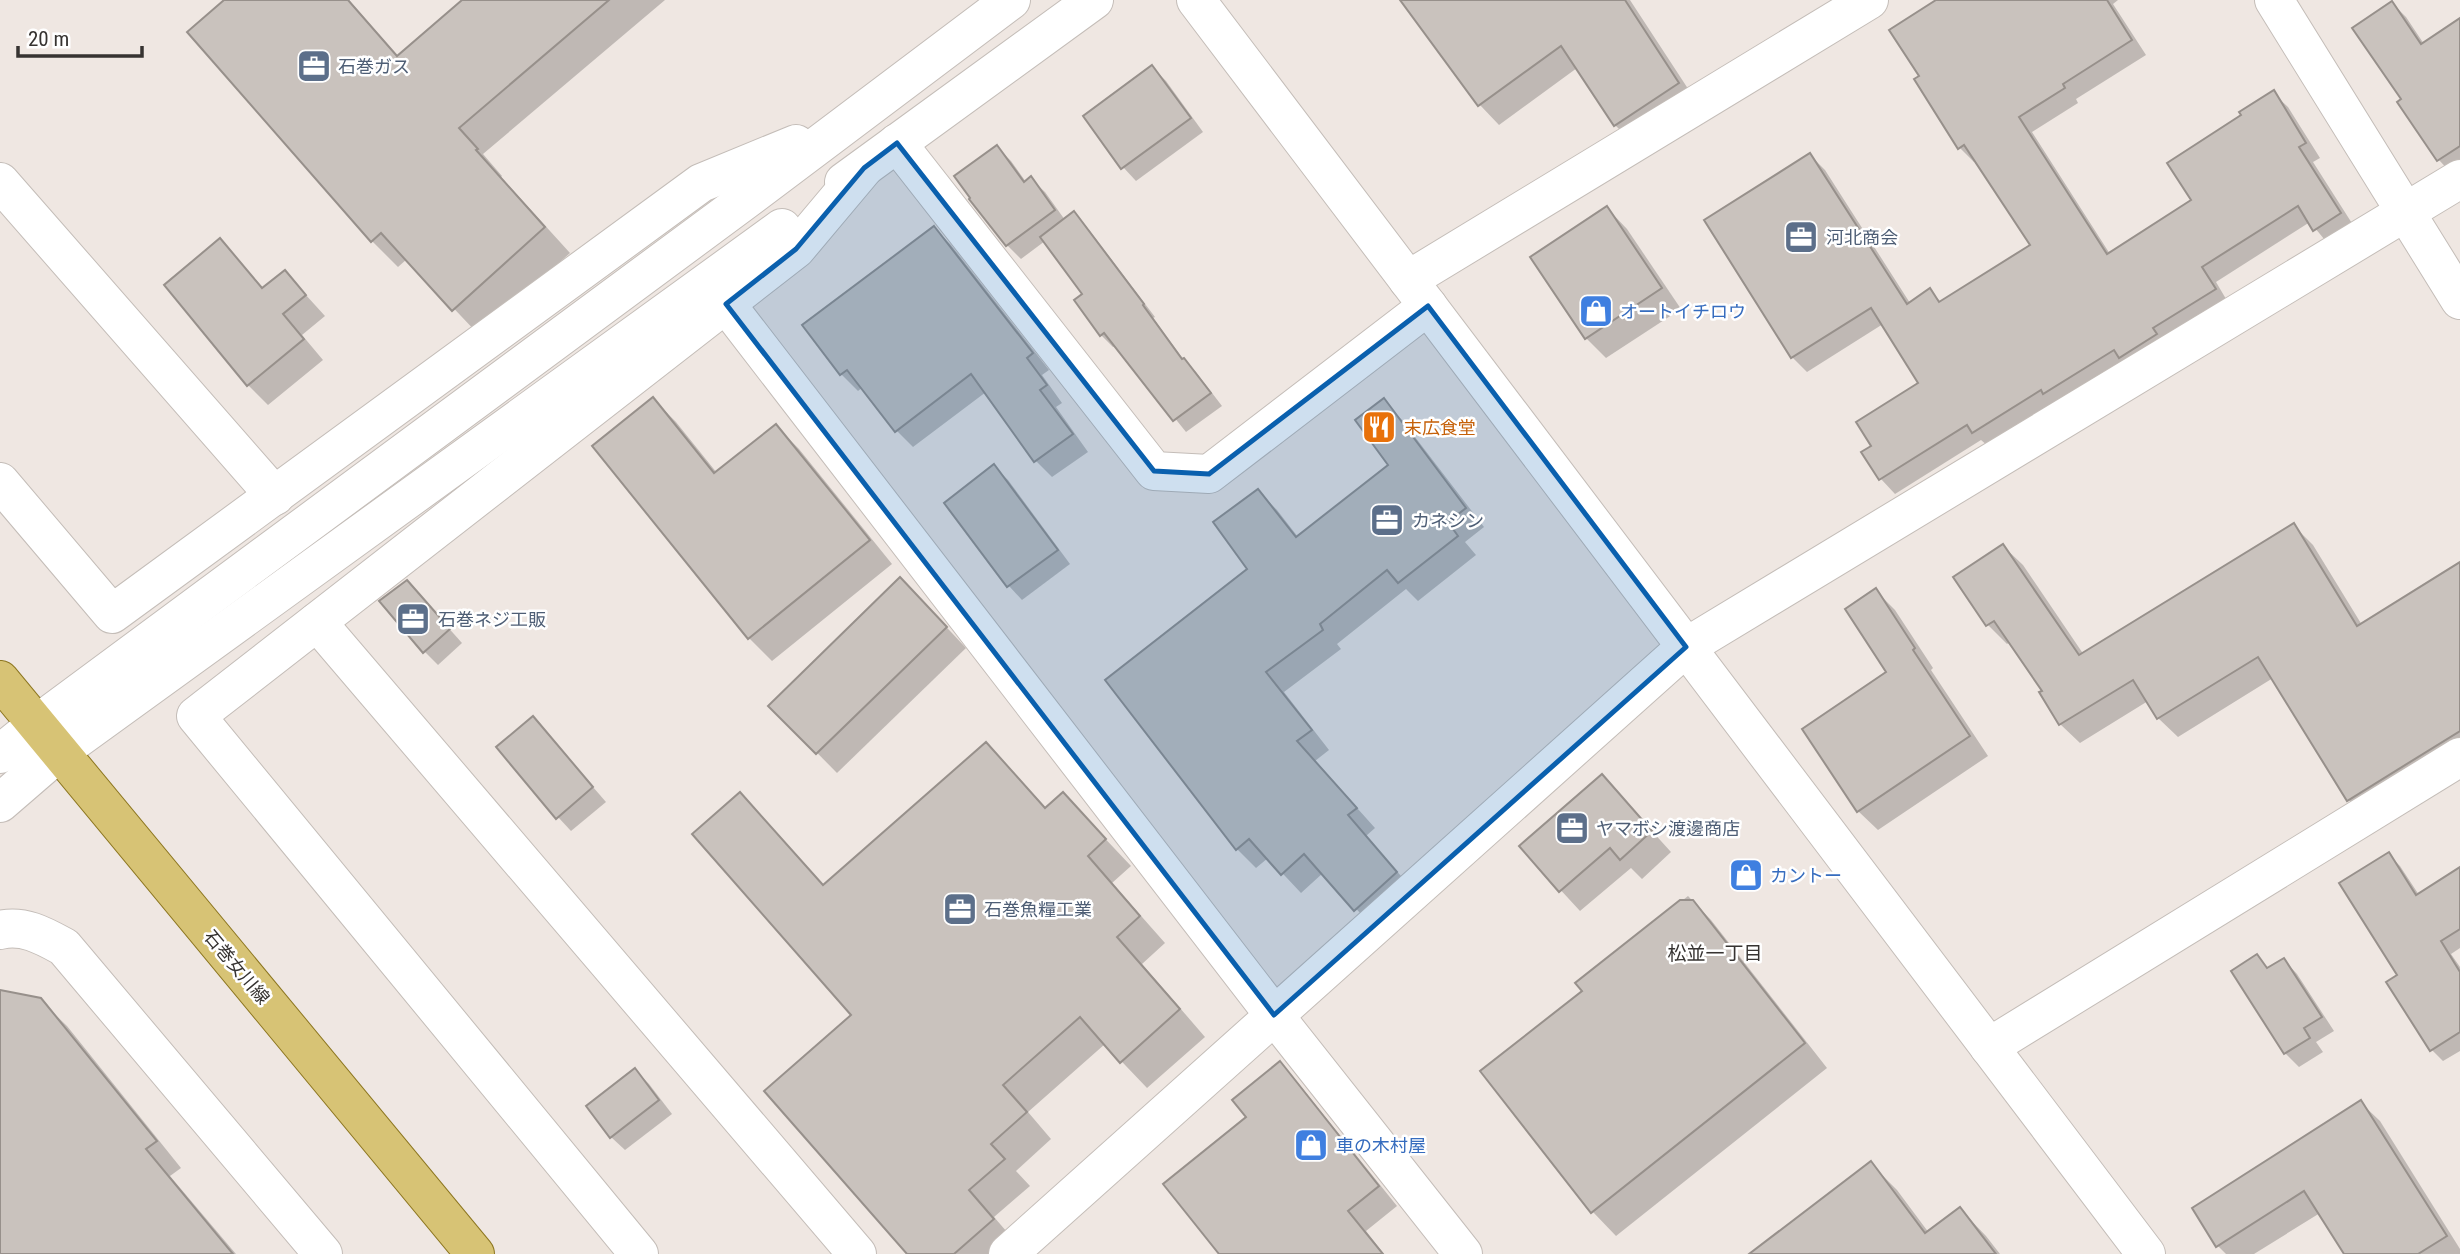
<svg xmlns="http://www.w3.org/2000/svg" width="2460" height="1254" viewBox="0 0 2460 1254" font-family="'Roboto Condensed','Noto Sans JP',sans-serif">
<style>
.shadow{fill:#0003}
.building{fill:#c9c2bd;stroke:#97908b;stroke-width:2}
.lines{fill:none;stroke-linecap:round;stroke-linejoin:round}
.minor-casing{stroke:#c4bdb8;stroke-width:40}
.major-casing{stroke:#8d7721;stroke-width:40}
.minor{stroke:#fff;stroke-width:38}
.major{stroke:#d7c375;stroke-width:38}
.marked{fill:#0a60ae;fill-opacity:0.2;stroke:#0a60ae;stroke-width:5;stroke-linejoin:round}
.labels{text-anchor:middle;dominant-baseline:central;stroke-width:5;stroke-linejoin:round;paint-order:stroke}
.service-label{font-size:18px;fill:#4e5e75;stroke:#fff;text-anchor:start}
.shop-label{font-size:18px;fill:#366cbe;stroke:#fff;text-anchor:start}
.food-label{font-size:18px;fill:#c56008;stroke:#fff;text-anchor:start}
.street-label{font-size:18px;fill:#363331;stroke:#fff}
.neighbourhood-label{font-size:19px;fill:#363331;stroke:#fff}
</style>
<rect width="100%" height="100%" fill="#efe7e2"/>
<g class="shadow">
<polygon points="227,0 349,0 398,57 465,0 665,0 483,154 502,176 501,177 570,253 479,335 407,259 398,267 372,241 190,32"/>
<polygon points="1403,0 1630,0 1698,104 1635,145 1615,125 1577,68 1499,125 1480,105"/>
<polygon points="1939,0 2118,0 2113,4 2146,55 2076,99 2078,103 2032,132 2110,254 2193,201 2243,116 2273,93 2288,107 2320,158 2313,162 2355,228 2329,245 2310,222 2216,282 2229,304 1988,446 1981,440 1895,494 1881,479 1873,446 1921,384 1883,324 1807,372 1792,357 1810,155 1825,170 1910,303 1930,291 1942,303 2033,246 1977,161 1974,162 1960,148 1921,77"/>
<polygon points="2392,3 2406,17 2424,44 2460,20 2460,168 2452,174 2439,160 2403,100"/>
<polygon points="1152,67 1166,81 1203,132 1136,181 1123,167"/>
<polygon points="997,147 1011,161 1026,182 1031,179 1045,192 1065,220 1073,214 1086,226 1155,317 1153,318 1184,360 1196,372 1222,406 1186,432 1116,345 1113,347 1101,335 1085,294 1045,241 1021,259 1007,245 971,200"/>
<polygon points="1607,208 1627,229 1681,309 1606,358 1586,338"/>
<polygon points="934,228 951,245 1049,370 1042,375 1062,403 1056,407 1088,452 1052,477 1036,461 986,392 913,447 896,430 863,387 858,391 841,374"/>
<polygon points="220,241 264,289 285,272 325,316 302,335 323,360 268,405 248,385"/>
<polygon points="653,399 676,422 717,473 776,426 799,449 892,564 772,661 749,638"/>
<polygon points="1383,401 1402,420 1484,527 1465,542 1476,555 1418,601 1406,589 1337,644 1341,649 1284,692 1329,750 1315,761 1375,828 1366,836 1415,892 1374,928 1323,873 1301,893 1268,858 1256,868 1237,849 1249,570 1258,491 1277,510 1298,537 1391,465"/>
<polygon points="994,467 1008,480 1070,564 1022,600 1009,586 946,504"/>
<polygon points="2293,525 2313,545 2362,625 2460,564 2460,762 2368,819 2348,799 2273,678 2178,737 2158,718 2148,701 2080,743 2060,724 2044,691 2010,642 2007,644 1988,625 1956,578 2003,546 2023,565 2084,655"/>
<polygon points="1876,591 1895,610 1933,668 1931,670 1988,756 1878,830 1858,811 1889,673"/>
<polygon points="420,596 462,643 438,665 424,651"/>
<polygon points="921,600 966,648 837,773 771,706"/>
<polygon points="533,718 606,802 571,831 558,817"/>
<polygon points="986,744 1047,809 1063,794 1131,866 1112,883 1165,943 1142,964 1205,1037 1147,1088 1105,1044 1028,1112 1051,1139 1016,1171 1030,1186 994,1217 1019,1246 1010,1254 909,1254 854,1015 740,794 824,886"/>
<polygon points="1602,776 1671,852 1642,879 1631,868 1580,911 1521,847"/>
<polygon points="2388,854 2400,866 2419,895 2460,877 2460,948 2451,954 2460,967 2460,1051 2443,1061 2432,1050"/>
<polygon points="1688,896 1711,920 1827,1068 1616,1236 1593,1212 1483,1071 1584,992 1578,983"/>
<polygon points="2257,956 2269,969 2284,960 2297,974 2334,1031 2316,1042 2323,1052 2299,1067 2285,1053"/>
<polygon points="0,992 40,1000 67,1026 181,1168 170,1176 236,1254 0,1254"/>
<polygon points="1280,1064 1298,1083 1397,1206 1366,1231 1384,1254 1221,1254 1249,1117"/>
<polygon points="635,1070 649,1084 672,1114 625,1150 611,1137"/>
<polygon points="2360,1102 2380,1121 2460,1249 2460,1254 2346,1254 2320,1213 2254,1254 2226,1254 2218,1246"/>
<polygon points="1871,1164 1897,1190 1929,1233 1960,1209 1986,1236 2000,1254 1752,1254"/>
</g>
<g class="building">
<polygon points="224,0 348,0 397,56 462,0 609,0 459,128 478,149 476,150 545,227 452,311 381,233 371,242 187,32"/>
<polygon points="1400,0 1625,0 1679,83 1614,126 1561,46 1478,106"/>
<polygon points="1936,0 2107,0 2132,40 2063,84 2065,88 2019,117 2107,254 2191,200 2167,163 2241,115 2239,112 2274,90 2306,143 2299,147 2341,213 2313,231 2298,206 2202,267 2216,289 2153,328 2157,334 2119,358 2114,350 2043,394 2041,390 1972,433 1967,425 1879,480 1861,452 1871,446 1856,422 1918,383 1871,308 1791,358 1704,220 1810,153 1907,304 1930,288 1939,302 2030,245 1964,145 1958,149 1914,79 1919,76 1889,30"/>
<polygon points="2392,1 2421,44 2460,18 2460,146 2437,161 2397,102 2401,99 2352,28"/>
<polygon points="1152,65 1191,118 1121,169 1083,116"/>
<polygon points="997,145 1024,182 1031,176 1055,210 1006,246 969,199 970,198 954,176"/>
<polygon points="1607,206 1662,288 1585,339 1530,257"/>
<polygon points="1074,211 1144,304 1143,305 1182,359 1184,358 1211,393 1173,421 1104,333 1100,336 1074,300 1082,294 1040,237"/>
<polygon points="934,226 1033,353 1027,358 1047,385 1040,390 1073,434 1034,462 971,374 895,432 847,370 840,375 802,325"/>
<polygon points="220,238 262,288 285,270 306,295 283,314 304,339 247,386 164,285"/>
<polygon points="653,397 714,473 776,424 870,540 748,639 592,446"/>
<polygon points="1384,398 1466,508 1448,522 1458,536 1398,583 1387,570 1320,624 1323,630 1266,672 1312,730 1297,741 1357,808 1348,815 1397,872 1354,911 1304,854 1281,875 1249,839 1236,850 1105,680 1247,569 1213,522 1258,489 1296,537 1388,465 1355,420"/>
<polygon points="994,464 1058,550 1007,587 944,503"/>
<polygon points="2294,523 2357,626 2460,562 2460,731 2347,801 2258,657 2157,719 2133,680 2059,725 2039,692 2042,691 1994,621 1986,626 1953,577 2003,544 2079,655"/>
<polygon points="900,577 947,627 816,754 768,706"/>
<polygon points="407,580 450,629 423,653 379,601"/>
<polygon points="1876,588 1915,648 1913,650 1970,736 1857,812 1802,729 1886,672 1845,609"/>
<polygon points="533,716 593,787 556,819 496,747"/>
<polygon points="986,742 1045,808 1063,792 1106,839 1088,856 1140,916 1117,937 1180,1009 1120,1063 1080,1017 1003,1085 1027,1112 991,1144 1005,1159 969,1190 994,1219 954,1254 907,1254 764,1091 851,1015 692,834 740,792 823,885"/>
<polygon points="1602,774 1652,831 1620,860 1610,848 1559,892 1519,846"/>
<polygon points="2389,852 2416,895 2460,867 2460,929 2441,941 2460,972 2460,1032 2430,1051 2386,982 2397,975 2339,883"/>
<polygon points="1680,900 1693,900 1805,1043 1591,1213 1480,1071 1582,991 1575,983"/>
<polygon points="2257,954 2267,968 2284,958 2322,1017 2304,1028 2310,1038 2284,1054 2231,971"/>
<polygon points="0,990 41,998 157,1141 146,1149 233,1254 0,1254"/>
<polygon points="1280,1061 1379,1186 1348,1211 1383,1254 1219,1254 1163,1184 1246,1117 1232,1100"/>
<polygon points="635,1068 659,1100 610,1138 586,1106"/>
<polygon points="2361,1100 2447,1236 2418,1254 2344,1254 2304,1191 2216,1247 2192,1208"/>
<polygon points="1871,1161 1925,1233 1960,1207 1996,1254 1749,1254"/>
</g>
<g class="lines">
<g class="minor-casing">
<g id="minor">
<polyline points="1196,0 2146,1254"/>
<polyline points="2274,0 2460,300"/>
<polyline points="897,143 1154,471 1209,474 1428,306"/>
<polyline points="0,182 275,496"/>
<polyline points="844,182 1094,0"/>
<polyline points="1408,280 1869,0"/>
<polyline points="726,304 1274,1015 1463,1254"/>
<polyline points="0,482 112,614 701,183 796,144"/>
<polyline points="317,622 857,1254"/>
<polyline points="0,754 37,724 744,201 1011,0"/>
<polyline points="0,803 59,752 782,228"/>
<path d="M0,930C23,924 44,936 64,947L323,1254"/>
<polyline points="1989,1047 2460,757"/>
<polyline points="639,1254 196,716 796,249 864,168"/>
<polyline points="1008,1254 1686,647 2460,179"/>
</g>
</g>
<g class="major-casing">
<polyline id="major" points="0,680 475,1254"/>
</g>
<use href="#minor" class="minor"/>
<use href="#major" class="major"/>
</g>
<path class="marked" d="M897,143L1154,471L1209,474L1428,306L1686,647L1274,1015L726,304L796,249L864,168Z"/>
<defs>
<g id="office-square" transform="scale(1.75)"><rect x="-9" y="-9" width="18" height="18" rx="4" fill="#5c6f8a" stroke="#fff"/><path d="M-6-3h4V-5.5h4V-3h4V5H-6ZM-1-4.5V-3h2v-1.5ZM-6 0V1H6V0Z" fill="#fff"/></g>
<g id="shop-square" transform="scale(1.75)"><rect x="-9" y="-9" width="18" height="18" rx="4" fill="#3f7fe0" stroke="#fff"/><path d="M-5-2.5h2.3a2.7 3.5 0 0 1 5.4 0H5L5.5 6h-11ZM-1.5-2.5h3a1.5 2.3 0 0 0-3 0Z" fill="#fff"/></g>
<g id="restaurant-square" transform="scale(1.75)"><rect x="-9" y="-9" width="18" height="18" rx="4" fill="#e8710a" stroke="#fff"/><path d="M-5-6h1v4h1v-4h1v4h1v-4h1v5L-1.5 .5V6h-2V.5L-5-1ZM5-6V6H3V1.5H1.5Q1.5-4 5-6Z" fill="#fff"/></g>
</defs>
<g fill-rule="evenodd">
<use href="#office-square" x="314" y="66"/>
<use href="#office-square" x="1801" y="237"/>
<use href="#shop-square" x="1596" y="311"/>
<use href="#restaurant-square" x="1379" y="427"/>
<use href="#office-square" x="1387" y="520"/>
<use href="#office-square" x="413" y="619"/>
<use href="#office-square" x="1572" y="828"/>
<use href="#shop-square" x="1746" y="875"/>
<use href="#office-square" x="960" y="909"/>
<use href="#shop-square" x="1311" y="1145"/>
</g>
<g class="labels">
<g class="service-label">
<text x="338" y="66">石巻ガス</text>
<text x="1826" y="237">河北商会</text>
<text x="1412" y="520">カネシン</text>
<text x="438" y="619">石巻ネジ工販</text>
<text x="1596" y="828">ヤマボシ渡邊商店</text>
<text x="984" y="909">石巻魚糧工業</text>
</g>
<g class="shop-label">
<text x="1620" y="311">オートイチロウ</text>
<text x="1770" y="875">カントー</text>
<text x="1336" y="1145">車の木村屋</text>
</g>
<g class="food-label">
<text x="1404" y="427">末広食堂</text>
</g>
<g class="street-label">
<text transform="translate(237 967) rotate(50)">石巻女川線</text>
</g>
<g class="neighbourhood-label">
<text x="1715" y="953">松並一丁目</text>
</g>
</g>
<path d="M18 46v10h124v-10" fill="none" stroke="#363331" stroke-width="3.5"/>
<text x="28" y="46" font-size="21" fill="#363331" stroke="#ffffff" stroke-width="5" paint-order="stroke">20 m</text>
</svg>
